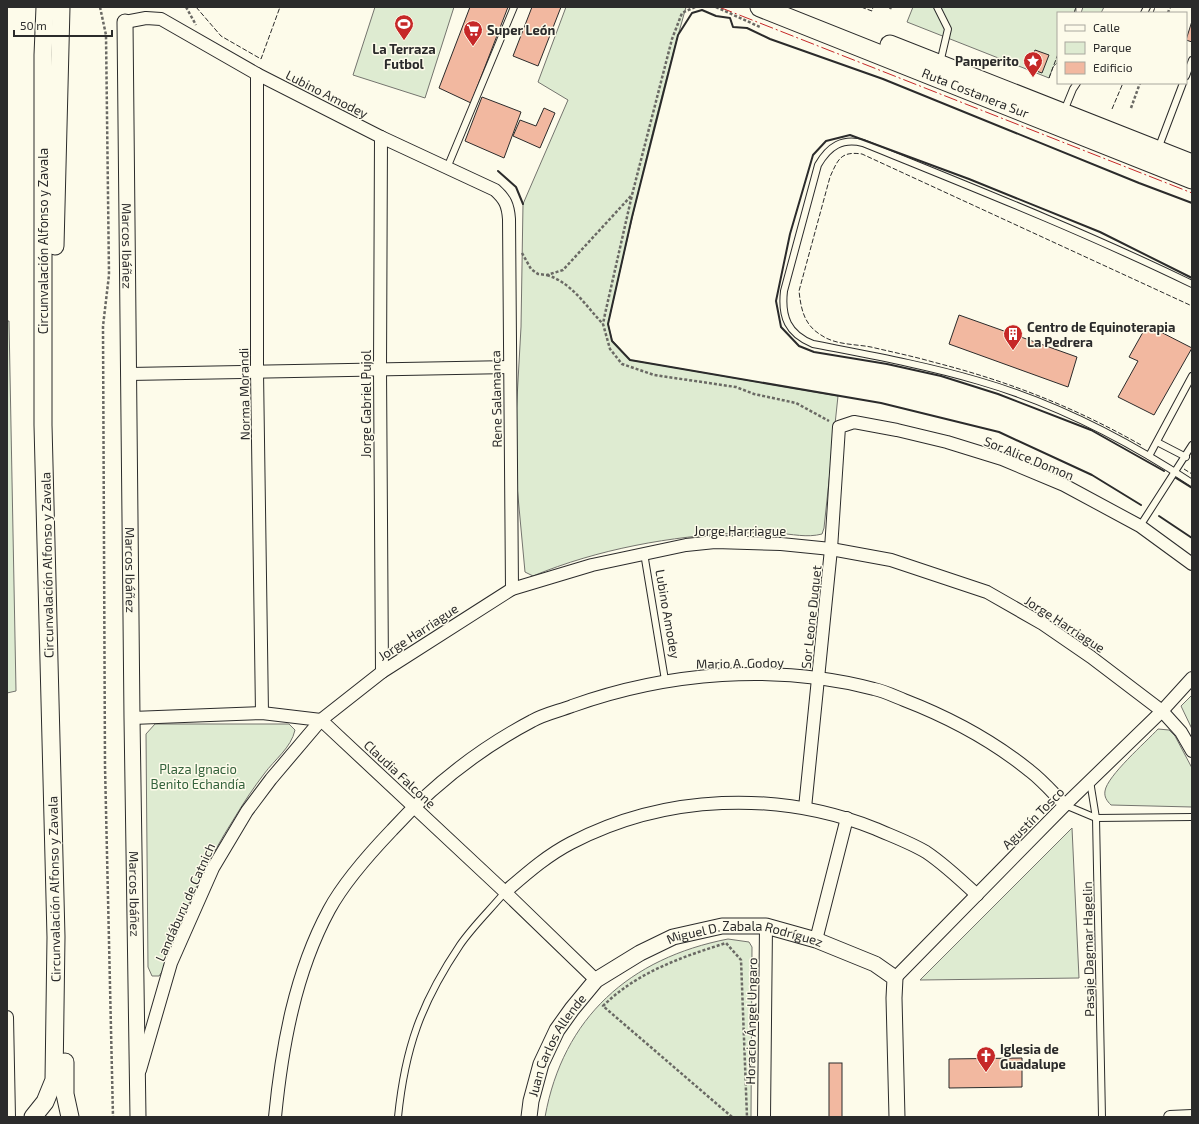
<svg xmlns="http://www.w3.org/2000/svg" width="1199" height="1124" viewBox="0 0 1199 1124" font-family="'Exo 2',sans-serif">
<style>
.green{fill:#deebd1;stroke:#74746e}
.building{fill:#f2b8a0;stroke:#2b2b2b}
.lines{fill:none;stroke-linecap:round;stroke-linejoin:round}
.service-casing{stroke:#2b2b2b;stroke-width:8}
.minor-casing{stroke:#2b2b2b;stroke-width:14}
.tertiary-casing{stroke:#2b2b2b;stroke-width:17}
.secondary-casing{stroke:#2b2b2b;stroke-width:19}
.primary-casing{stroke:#2b2b2b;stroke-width:21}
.path{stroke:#6a6964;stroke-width:2.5;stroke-dasharray:3 2;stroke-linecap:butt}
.service{stroke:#fdfbea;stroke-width:6}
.minor{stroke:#fdfbea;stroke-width:12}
.tertiary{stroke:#fdfbea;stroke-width:15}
.secondary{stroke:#fdfbea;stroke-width:17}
.primary{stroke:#fdfbea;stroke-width:19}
.fence{stroke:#2b2b2b;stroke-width:1;stroke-dasharray:5 2;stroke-linecap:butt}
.wall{stroke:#2b2b2b;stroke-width:2}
.power{stroke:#c62828;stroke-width:1;stroke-dasharray:14 3 2 3;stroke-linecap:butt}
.labels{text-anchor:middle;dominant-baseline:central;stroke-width:3;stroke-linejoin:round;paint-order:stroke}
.poi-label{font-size:13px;font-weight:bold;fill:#2b2b2b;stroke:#fdfbea;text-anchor:start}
.street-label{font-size:13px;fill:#2b2b2b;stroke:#fdfbea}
.park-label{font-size:13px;fill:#34623c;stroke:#fdfbea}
</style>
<rect width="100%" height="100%" fill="#fdfbea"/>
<g class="green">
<polygon points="375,7 454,7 425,98 353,75"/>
<path d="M566,7H686C656,112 632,217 608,324L612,340L630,360L838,396L824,528L822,534C807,538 792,534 776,533C765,532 752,533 740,533C671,536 598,549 533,576L525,572L514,453L521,327L523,204L568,100L538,82Z"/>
<polygon points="913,7 1076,7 1076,13 1058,13 1058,62 1053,67 1049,78 907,22"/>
<polygon points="1083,7 1104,7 1101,13 1081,13"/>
<polygon points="7,321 9,321 16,691 7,693"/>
<polygon points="1192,695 1192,729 1181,706"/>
<path d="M155,724H289L295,730C291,748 275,759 264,774C254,787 244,802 235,817C205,864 181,916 164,969L159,976H152L148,967L146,734Z"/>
<path d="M1158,729L1169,730L1175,736L1192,768V807L1111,805C1107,801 1104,797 1105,791C1107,776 1146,742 1158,729Z"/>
<polygon points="1072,828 1079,978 920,980"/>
<path d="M728,939L749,942L752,947L751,1117H545C563,1017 630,958 728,939Z"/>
</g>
<g class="building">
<polygon points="470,7 508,7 471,103 439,88"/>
<polygon points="532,7 561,7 538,66 513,56"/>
<polygon points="1192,21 1192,42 1186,40"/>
<polygon points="1035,50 1049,55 1042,73 1028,68"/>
<polygon points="482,97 521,112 504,158 465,141"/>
<polygon points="544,108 555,113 540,148 513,136 520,120 536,126"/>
<polygon points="959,315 1077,357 1068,387 949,344"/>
<polygon points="1147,325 1192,348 1154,415 1118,397 1138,361 1129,357"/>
<polygon points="1022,1058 1022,1087 949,1088 949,1059"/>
<rect x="829" y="1063" width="13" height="54"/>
</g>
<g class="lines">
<g class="service-casing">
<g id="service">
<polyline points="937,7 948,29 940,63"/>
<polyline points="1144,13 1147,7"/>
<polyline points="1186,76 1192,60"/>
<polyline points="1064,111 1073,89 1077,83"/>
<polyline points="1158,149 1183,83"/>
<polyline points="447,168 514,7"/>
<path d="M1192,284C1085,232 974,188 863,143C842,138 829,146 818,165L784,291C781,317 788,334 813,344C869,355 925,365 979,381C1055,403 1127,440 1192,483"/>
<polyline points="1157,442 1186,457"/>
<polyline points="1149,456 1192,376"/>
<polyline points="1140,526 1192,445"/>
<polyline points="644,553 665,680"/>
<polyline points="1090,781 1096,818 1102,1117"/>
<polyline points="1065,805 1096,818 1192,817"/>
<path d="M398,1117C405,1048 421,1003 460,945C473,926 491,909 505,892"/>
</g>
</g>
<g class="minor-casing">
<g id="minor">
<path d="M125,22L146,18L161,19L257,74L381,137L495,190C505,199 508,205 509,219L512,589"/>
<polyline points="257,74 257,372 262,713"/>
<polyline points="381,137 380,369 382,672"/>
<polyline points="129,374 510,367"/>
<polyline points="132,718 262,713 321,720 505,892 596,980"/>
<polyline points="805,808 831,549 839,427 854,422 897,430 947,442 1002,459 1064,485 1140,526 1192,564"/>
<path d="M505,892C526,874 546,856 571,843C665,794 778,790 876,829C892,836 911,843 926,852C944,864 961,880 977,895"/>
<polyline points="816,940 847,818"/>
<polyline points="895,978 1065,805 1162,711 1192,678"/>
<polyline points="7,1017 9,1117"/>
<polyline points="140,1070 171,963 213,868 247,811 271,779 321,720 382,672 512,589 592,565 686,545 715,542 781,544 831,549 891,560 987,592 1043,624 1091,657 1162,711 1181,732 1192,751"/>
<path d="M275,1117C282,1046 295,973 329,910C343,884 371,852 392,830C432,786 479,749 532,721C544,714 559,711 572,706C667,672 776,663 874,689C884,691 894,696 904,700C948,717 993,741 1030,771C1043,781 1054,794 1065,805"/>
<polyline points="764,1117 766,926"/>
<polyline points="1170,1117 1192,1116"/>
</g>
</g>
<g class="tertiary-casing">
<g id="tertiary">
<path id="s1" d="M125,22L132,718L138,1117"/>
<path id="s2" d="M529,1117L531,1101L541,1064L557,1030L572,1009L596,980L640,953L673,937L722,926H766L816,940L875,964L895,978L894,998L897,1117"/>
</g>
</g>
<g class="secondary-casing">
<g id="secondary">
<polyline points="55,246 61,7"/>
<polyline points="65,1062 65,1094 70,1117"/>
<polyline points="33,1117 45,1102 54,1080 56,937 43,425 43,55 45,7"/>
</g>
</g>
<g class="primary-casing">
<g id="primary">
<path id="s3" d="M760,7L1192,179"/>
<polyline points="890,45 1192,164"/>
</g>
</g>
<g class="path">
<polyline points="100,7 106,35 109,275 103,326 105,766 113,1117"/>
<polyline points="186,7 196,25"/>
<polyline points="695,7 682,13 672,39 632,195 605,314 603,324 610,349 622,364 654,375 736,387 754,394 796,403 829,421"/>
<polyline points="716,7 760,27"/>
<polyline points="890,9 891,7"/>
<polyline points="1168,13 1170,7"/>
<polyline points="1131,108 1140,83"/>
<polyline points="522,253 531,269 538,274 547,275 563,270 631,196"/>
<path d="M547,275C572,283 585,305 603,324"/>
<path d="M732,1117L603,1006C637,972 682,957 726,943L741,960L747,1117"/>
</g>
<use href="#service" class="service"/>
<use href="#minor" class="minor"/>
<use href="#tertiary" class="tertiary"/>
<use href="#secondary" class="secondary"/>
<use href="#primary" class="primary"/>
<g class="fence">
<polyline points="196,7 221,36 261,59 280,7"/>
<polyline points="861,7 872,11 873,7"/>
<polyline points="1074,13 1076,7"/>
<polyline points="1153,13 1155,7"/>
<polyline points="1049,78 1058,54"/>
<polyline points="1112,109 1123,83"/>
<path d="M1141,445C1074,407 1008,381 933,362C912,356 892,352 871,347C855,344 835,345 821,335C804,325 801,309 799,291L830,177C838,159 841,151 862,154L1192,306"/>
<polyline points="1184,469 1192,474"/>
</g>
<g class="wall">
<polyline points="498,171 516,187 523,204"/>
<polyline points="1164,471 1091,430 998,394 941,376 887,364 814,352 799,346 781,327 776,301 790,234 813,155 826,141 850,135 969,179 1100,232 1192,278"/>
<polyline points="1176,478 1192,488"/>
<polyline points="1141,505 1092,475 999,432 881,403 630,360 612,341 608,324 632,217 678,35 692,13 702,10 716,16 730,18 733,27 747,28 770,39 883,79 1139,183 1192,203"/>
<polyline points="1159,516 1192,538"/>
</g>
<polyline class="power" points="719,7 1192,193"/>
</g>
<defs>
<g id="stadium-pin" transform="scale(1)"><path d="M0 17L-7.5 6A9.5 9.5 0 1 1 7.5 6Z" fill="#c62828" stroke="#fdfbea"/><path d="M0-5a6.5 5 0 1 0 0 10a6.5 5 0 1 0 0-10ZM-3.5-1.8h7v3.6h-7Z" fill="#fff"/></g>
<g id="supermarket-pin" transform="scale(1)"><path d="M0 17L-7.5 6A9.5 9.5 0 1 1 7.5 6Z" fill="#c62828" stroke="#fdfbea"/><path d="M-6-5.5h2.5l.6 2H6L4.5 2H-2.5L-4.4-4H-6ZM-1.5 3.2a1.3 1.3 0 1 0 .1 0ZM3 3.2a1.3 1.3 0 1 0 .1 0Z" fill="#fff"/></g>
<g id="sight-pin" transform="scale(1)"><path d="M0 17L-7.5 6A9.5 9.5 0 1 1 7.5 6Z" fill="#c62828" stroke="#fdfbea"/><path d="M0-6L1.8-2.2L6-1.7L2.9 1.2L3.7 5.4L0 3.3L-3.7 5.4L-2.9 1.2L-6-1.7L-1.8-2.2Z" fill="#fff"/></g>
<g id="building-pin" transform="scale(1)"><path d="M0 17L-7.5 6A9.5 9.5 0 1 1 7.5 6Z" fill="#c62828" stroke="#fdfbea"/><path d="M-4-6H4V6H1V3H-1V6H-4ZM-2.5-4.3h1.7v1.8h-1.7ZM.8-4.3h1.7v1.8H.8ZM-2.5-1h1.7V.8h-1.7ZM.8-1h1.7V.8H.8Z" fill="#fff"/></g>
<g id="church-pin" transform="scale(1)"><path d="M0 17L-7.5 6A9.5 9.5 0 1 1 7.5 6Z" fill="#c62828" stroke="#fdfbea"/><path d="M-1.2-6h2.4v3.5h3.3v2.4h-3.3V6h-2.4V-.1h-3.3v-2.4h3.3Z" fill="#fff"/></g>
</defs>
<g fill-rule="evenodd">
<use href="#stadium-pin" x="404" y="24"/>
<use href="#supermarket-pin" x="473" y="30"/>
<use href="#sight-pin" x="1033" y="61"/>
<use href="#building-pin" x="1013" y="334"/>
<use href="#church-pin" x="986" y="1056"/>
</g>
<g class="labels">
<g class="poi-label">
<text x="487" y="30">Super León</text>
<text x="404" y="49" text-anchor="middle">La Terraza<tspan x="404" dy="15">Futbol</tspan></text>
<text x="1019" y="61" text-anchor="end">Pamperito</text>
<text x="1027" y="327">Centro de Equinoterapia<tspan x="1027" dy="15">La Pedrera</tspan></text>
<text x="1000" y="1049">Iglesia de<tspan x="1000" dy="15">Guadalupe</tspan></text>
</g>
<g class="street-label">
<text stroke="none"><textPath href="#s3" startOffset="232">Ruta Costanera Sur</textPath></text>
<text transform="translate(327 94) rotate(27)">Lubino Amodey</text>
<text transform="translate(43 241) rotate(-90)">Circunvalación Alfonso y Zavala</text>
<text stroke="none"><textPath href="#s1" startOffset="224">Marcos Ibáñez</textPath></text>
<text transform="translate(244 394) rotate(-91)">Norma Morandi</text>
<text transform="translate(496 399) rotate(-91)">Rene Salamanca</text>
<text transform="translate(366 404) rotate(-90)">Jorge Gabriel Pujol</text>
<text transform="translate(1029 458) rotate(22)">Sor Alice Domon</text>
<text x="740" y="531">Jorge Harriague</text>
<text transform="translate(47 565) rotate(-91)">Circunvalación Alfonso y Zavala</text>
<text stroke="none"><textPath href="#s1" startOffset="548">Marcos Ibáñez</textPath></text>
<text transform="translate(668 614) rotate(80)">Lubino Amodey</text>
<text transform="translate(811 617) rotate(-84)">Sor Leone Duquet</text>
<text transform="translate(1065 624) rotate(33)">Jorge Harriague</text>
<text transform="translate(418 632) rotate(-33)">Jorge Harriague</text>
<text transform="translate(740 663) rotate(-1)">Mario A. Godoy</text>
<text transform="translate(400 774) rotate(43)">Claudia Falcone</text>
<text transform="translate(1033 818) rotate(-45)">Agustín Tosco</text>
<text transform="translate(54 889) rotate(-91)">Circunvalación Alfonso y Zavala</text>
<text stroke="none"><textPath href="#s1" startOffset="872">Marcos Ibáñez</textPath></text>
<text transform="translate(185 902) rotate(-66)">Landáburu de Catnich</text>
<text stroke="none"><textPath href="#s2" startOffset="317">Miguel D. Zabala Rodríguez</textPath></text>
<text transform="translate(1088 949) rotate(-91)">Pasaje Dagmar Hagelin</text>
<text transform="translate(751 1021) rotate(-89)">Horacio Ángel Ungaro</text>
<text stroke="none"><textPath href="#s2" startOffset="78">Juan Carlos Allende</textPath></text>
</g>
<g class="park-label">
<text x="198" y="769">Plaza Ignacio<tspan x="198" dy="15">Benito Echandía</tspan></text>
</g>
</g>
<rect width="1199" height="1124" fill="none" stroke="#2b2b2b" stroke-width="16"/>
<rect x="1057" y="12" width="130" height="72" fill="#fdfbea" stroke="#a9a89e"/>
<rect x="1065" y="25" width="20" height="6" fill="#fdfbea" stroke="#a9a89e"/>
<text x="1093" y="32" font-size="12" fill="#2b2b2b">Calle</text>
<rect x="1065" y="42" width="20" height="12" fill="#deebd1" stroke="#a9a89e"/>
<text x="1093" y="52" font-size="12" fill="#2b2b2b">Parque</text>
<rect x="1065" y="62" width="20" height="12" fill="#f2b8a0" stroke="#a9a89e"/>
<text x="1093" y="72" font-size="12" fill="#2b2b2b">Edificio</text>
<path d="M14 30v6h98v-6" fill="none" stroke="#2b2b2b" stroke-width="2"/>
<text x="20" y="30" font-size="12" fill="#2b2b2b" stroke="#fdfbea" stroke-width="3" paint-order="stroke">50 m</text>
</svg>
